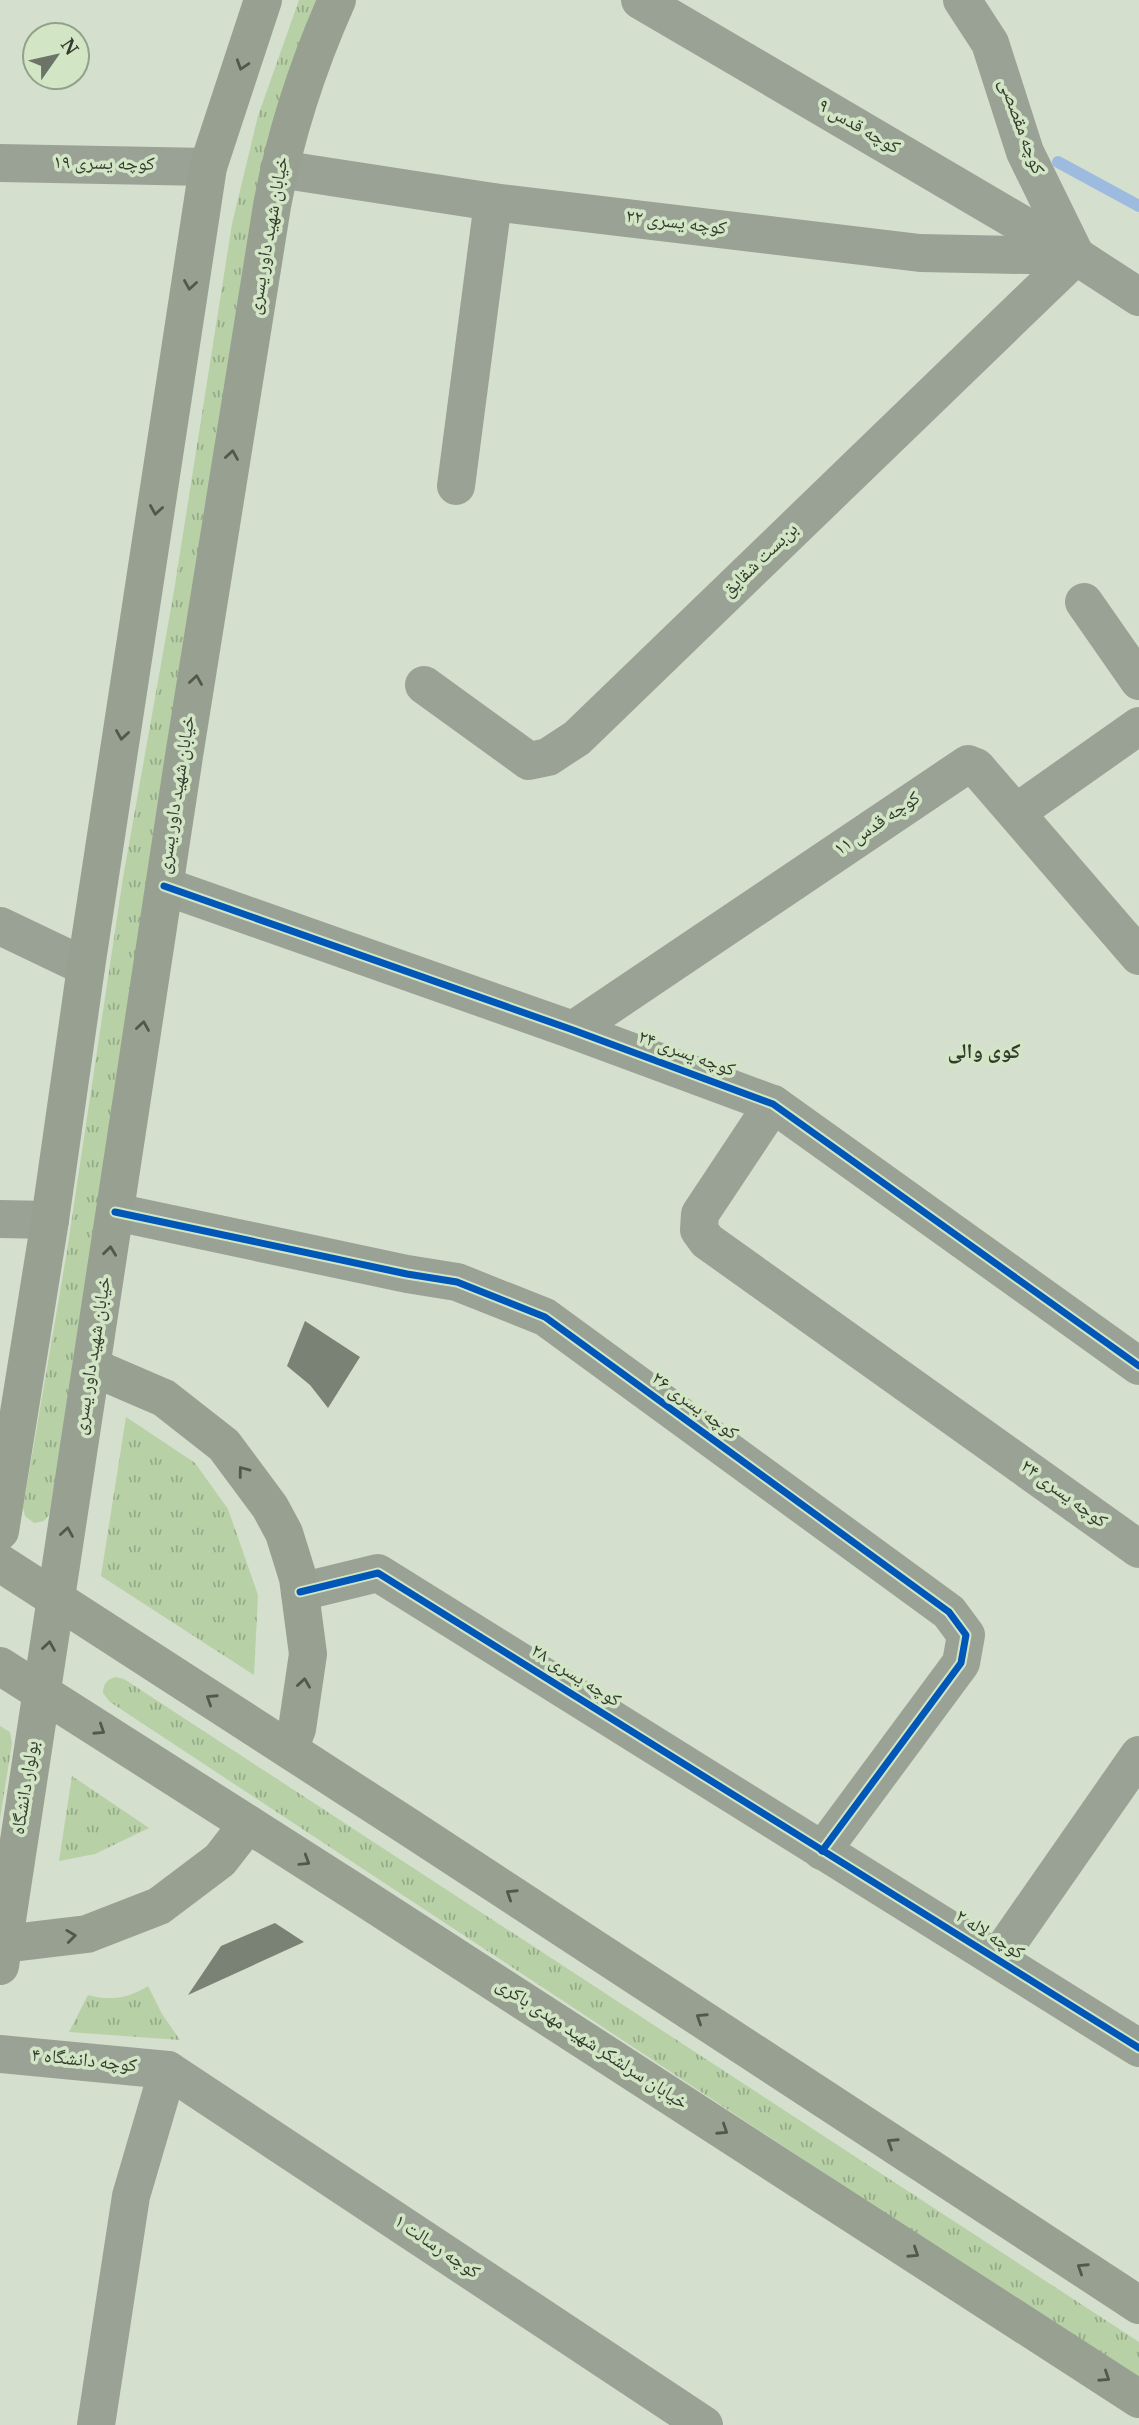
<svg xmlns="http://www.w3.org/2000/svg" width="1139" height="2425" viewBox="0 0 1139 2425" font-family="Georgia,'Noto Naskh Arabic',serif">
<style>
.grass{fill:url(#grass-tufts)}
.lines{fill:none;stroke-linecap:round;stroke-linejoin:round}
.stream{stroke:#9dbbdf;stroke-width:12}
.building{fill:#798274}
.street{stroke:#9aa296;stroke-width:38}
.secondary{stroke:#98a092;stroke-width:38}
.cycleway-casing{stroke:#d2e6c6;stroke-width:11}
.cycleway{stroke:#0057b8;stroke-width:7}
.oneway{stroke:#51594c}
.labels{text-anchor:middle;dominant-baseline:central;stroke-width:7;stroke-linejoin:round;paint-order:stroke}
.street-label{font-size:19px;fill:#333b2e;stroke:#d2e6c6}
.neighbourhood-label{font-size:21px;font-weight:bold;fill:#333b2e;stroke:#d2e6c6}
</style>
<defs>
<pattern id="grass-tufts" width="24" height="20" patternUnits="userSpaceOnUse" patternTransform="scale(1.75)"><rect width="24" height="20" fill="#b7d0a6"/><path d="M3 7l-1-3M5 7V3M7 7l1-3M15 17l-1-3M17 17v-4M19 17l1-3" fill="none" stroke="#95aa88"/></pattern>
</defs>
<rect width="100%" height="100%" fill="#d4dfcd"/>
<g class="grass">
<polygon points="299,0 318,0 49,1515 44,1521 34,1523 25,1516 23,1508 67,1251 123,878 174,591 232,224 258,116"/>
<polygon points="126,1417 195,1463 228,1509 258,1595 254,1675 101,1576"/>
<path d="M116,1677L124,1679L1139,2342V2377L962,2264L110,1702L103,1693C103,1684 107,1679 116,1677Z"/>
<polygon points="0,1726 10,1732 12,1743 0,1819"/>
<polygon points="72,1776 149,1828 95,1854 59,1861"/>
<path d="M148,1986L162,2014L180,2040L69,2032L88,1995C111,2001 127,1999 148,1986Z"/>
</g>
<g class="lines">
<polyline class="stream" points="1058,162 1139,206"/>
</g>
<g class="building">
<polygon points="305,1321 360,1357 328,1408 310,1385 287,1366"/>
<polygon points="275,1923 304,1942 188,1995 221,1946"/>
</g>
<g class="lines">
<g class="street">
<polyline points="640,0 1076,256 1139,297"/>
<polyline points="962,0 990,43 1025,152 1076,256"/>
<polyline points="0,163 208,167"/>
<polyline points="279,169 493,202 920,253 1076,256"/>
<polyline points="456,486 493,202"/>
<polyline points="1084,602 1139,681"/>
<polyline points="424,685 529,761 548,757 577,738 1076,256"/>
<polyline points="1017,812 1139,726"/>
<polyline points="164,886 573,1030 773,1104 1139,1366"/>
<polyline points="0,926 86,967"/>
<polyline points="573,1030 968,764 976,767 1139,956"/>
<polyline points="773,1104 700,1214 699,1230 707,1241 1139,1549"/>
<polyline points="115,1212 407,1274 457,1282 545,1317 949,1612 966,1635 961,1663 822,1851"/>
<polyline points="0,1219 50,1220"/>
<polyline points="300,1592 378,1573 1139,2048"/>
<polyline points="997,1959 1139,1755"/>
<polyline points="0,2054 168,2070 704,2425"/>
<polyline points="96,2425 131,2196 168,2070"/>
</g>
<g class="secondary">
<polyline points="92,1367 164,1398 224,1445 270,1507 284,1533 298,1578 308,1654 297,1729 289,1749"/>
<polyline points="0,1531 50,1220 86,967 208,167 263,0"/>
<polyline points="0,1563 407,1826 1139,2305"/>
<polyline points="0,1666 361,1896 1139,2399"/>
<polyline points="4,1942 12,1943 87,1934 159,1906 220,1860 248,1824"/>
<path d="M0,1966L184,756L272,206C285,136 308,65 337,0"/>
</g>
<g class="cycleway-casing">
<g id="cycleway">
<polyline points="164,886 573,1030 773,1104 1139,1366"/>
<polyline points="115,1212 407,1274 457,1282 545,1317 949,1612 966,1635 961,1663 822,1851"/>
<polyline points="300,1592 378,1573 1139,2048"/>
</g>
</g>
<use href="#cycleway" class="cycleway"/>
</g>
<defs><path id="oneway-chevron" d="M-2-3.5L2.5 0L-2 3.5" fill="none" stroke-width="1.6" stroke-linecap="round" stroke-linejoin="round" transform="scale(1.75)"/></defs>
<g class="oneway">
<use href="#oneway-chevron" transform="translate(242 65) rotate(108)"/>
<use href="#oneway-chevron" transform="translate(190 285) rotate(99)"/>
<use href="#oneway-chevron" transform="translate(232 455) rotate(-81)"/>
<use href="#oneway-chevron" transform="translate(156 510) rotate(99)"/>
<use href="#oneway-chevron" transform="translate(196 680) rotate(-81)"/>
<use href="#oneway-chevron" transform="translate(122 735) rotate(99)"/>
<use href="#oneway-chevron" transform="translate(143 1026) rotate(-81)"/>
<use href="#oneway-chevron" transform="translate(110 1251) rotate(-83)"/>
<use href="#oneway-chevron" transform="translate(243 1471) rotate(-127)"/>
<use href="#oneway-chevron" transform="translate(67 1532) rotate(-81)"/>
<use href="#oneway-chevron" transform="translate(49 1646) rotate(-81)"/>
<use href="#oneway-chevron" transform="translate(304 1683) rotate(-82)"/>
<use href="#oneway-chevron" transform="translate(211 1699) rotate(-147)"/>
<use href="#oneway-chevron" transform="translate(100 1730) rotate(33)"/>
<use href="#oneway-chevron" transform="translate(305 1861) rotate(32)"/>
<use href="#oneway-chevron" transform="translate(511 1894) rotate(-147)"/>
<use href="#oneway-chevron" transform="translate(71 1936) rotate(-7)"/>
<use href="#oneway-chevron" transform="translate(701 2018) rotate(-147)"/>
<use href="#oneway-chevron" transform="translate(723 2130) rotate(33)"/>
<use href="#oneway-chevron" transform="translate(892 2143) rotate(-147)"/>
<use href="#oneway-chevron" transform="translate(914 2253) rotate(33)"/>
<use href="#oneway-chevron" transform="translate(1082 2268) rotate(-147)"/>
<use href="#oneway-chevron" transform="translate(1105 2377) rotate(33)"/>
</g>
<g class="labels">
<g class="street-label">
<text transform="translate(1020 127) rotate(70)">کوچه مقصصی</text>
<text transform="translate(858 128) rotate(30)">کوچه قدس ۹</text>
<text transform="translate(104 165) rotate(1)">کوچه یسری ۱۹</text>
<text transform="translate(676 224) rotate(7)">کوچه یسری ۲۲</text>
<text transform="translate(270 236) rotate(-80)">خیابان شهید داور یسری</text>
<text transform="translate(761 561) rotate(-44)">بن‌بست شقایق</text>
<text transform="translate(178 795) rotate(-81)">خیابان شهید داور یسری</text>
<text transform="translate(878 825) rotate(-34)">کوچه قدس ۱۱</text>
<text transform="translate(686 1055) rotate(20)">کوچه یسری ۲۴</text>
<text transform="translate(94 1356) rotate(-81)">خیابان شهید داور یسری</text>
<text transform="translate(694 1407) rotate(36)">کوچه یسری ۲۶</text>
<text transform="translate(1063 1495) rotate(36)">کوچه یسری ۲۴</text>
<text transform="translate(575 1677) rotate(32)">کوچه یسری ۲۸</text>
<text transform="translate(27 1788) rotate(-81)">بولوار دانشگاه</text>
<text transform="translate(989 1936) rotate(32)">کوچه لاله ۲</text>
<text transform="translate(591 2045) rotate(33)">خیابان سرلشکر شهید مهدی باکری</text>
<text transform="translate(84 2062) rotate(6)">کوچه دانشگاه ۴</text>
<text transform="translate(436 2248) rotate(34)">کوچه رسالت ۱</text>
</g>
<g class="neighbourhood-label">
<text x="984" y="1053">کوی والی</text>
</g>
</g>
<g transform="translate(56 56) rotate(56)"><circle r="33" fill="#d2e6c6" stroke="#92a289" stroke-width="2"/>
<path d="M0-5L12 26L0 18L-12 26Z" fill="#6b7466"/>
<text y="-10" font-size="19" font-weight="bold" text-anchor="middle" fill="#333b2e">N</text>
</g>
</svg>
